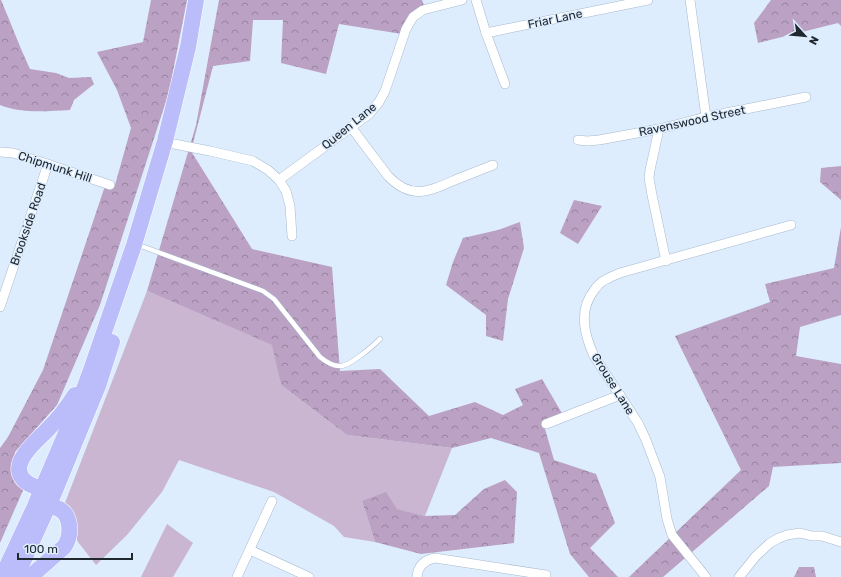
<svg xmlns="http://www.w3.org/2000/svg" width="841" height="577" viewBox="0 0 841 577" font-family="Rubik,sans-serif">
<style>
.green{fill:#cab6d1}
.forest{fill:url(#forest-crowns)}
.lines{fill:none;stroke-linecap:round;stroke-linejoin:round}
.lane-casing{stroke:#a6b9cd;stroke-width:5.5}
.street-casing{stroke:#a6b9cd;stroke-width:10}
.highway-casing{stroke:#fff;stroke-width:17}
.lane{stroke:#fff;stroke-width:4.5}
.street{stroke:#fff;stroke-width:9}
.highway{stroke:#bbbcfa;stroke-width:16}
.labels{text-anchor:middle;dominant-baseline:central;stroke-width:3;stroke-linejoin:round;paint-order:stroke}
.street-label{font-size:12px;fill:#20282f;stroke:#ddedfe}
</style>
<defs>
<pattern id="forest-crowns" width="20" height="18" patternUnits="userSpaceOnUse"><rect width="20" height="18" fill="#bba1c4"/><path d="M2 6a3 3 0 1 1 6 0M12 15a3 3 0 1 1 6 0" fill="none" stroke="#9883a0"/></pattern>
</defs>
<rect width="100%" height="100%" fill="#ddedfe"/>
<g class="green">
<polygon points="147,291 273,345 281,385 347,435 452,448 425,516 362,501 375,542 344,537 334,526 274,492 179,460 162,492 127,535 96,565 78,542 63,508"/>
<polygon points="167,524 193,543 173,577 141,577"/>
</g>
<g class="forest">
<path d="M0,0H1C11,23 19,46 30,69L56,73L69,78L91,77L94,84L74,100L70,110C47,111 22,114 0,105Z"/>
<polygon points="151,0 187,0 169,92 100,305 57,405 15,452 12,474 24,488 0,543 0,448 8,437 43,370 106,183 115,185 131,128 117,90 97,52 143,42"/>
<polygon points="219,0 422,0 426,11 402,34 339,24 326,74 281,63 283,20 253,20 250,61 213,66 191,151 252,249 332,267 340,371 380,369 429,416 475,402 503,415 523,405 515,389 542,379 563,415 543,422 554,460 596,474 615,523 590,548 618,577 589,577 570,554 539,453 491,438 452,448 347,435 281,385 272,345 147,291 196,125"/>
<polygon points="771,0 841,0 841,26 838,23 758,43 754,23"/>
<polygon points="841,166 841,200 820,182 821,168"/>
<polygon points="574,200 602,206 578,244 560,233"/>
<polygon points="520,222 524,248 508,299 503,341 486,336 486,315 446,285 453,262 463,238 498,230"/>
<polygon points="841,227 841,315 800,327 796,356 841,364 841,463 773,467 769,486 663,577 629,577 741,470 675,336 770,302 765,284 834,268"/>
<polygon points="505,480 517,492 514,543 421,554 375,542 362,501 386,492 397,509 425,516 455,515 484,489"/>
<polygon points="799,567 814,567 816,577 794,577"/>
</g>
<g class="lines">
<g class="lane-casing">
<path id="lane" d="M144,247L263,291L274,299L320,357C326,362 332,366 340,366C349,367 374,345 380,339"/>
</g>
<g class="street-casing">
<g id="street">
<polyline points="476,0 486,33 505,84"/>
<polyline points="690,0 706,117"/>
<polyline points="486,33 648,0"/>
<path d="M351,127L388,176C411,200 428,192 455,180C468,175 480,170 493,165"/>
<polyline points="659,129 650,170 649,178 652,195 666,261"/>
<polyline points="578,140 587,141 599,140 659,129 706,117 806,97"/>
<polyline points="174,144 210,151 253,161 268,170 279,180 286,191 290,206 292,236"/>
<polyline points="0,152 13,153 20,155 110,185"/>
<polyline points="279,180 369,114 379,102 385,91 406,29 413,17 423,10 462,0"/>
<polyline points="0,307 48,164"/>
<polyline points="546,424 620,395"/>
<polyline points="250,550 309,577"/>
<polyline points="237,577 272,501"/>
<path d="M417,577C418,566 424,560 435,558L546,575"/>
<path d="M706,577L672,535L667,519L660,477L646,440L638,423L594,356C584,334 578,310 595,289C598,285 603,280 609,278C612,276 616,275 620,273L791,225"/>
<polyline points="739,577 756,556 770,543 779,538 787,535 800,533 812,536 822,536 841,542"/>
</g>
</g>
<g class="highway-casing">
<g id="highway">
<path d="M52,493C44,490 33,487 26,482C5,465 37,441 48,429C58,419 67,408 75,395"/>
<polyline points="2,577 35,506 78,405 91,370 134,245 165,141 188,47 196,0"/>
<polyline points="16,577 54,493 98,386 112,342"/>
<path d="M30,577L64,547C72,536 72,513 57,508C51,506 44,507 38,506"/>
</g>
</g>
<use href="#lane" class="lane"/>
<use href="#street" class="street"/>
<use href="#highway" class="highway"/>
</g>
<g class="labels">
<g class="street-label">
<text transform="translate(555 19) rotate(-12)">Friar Lane</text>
<text transform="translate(692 121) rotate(-12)">Ravenswood Street</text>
<text transform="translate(349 126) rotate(-39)">Queen Lane</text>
<text transform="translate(55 167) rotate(18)">Chipmunk Hill</text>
<text transform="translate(28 224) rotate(-71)">Brookside Road</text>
<text transform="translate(613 384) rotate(58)">Grouse Lane</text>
</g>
</g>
<g transform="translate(805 36) rotate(117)" stroke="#ddedfe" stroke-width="3" paint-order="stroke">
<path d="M0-3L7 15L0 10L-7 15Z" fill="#20282f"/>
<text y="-6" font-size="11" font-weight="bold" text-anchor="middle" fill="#20282f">N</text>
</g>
<path d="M18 553v6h114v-6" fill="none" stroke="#20282f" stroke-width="2"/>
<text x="24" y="553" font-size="12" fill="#20282f" stroke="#ddedfe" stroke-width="3" paint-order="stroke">100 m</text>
</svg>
